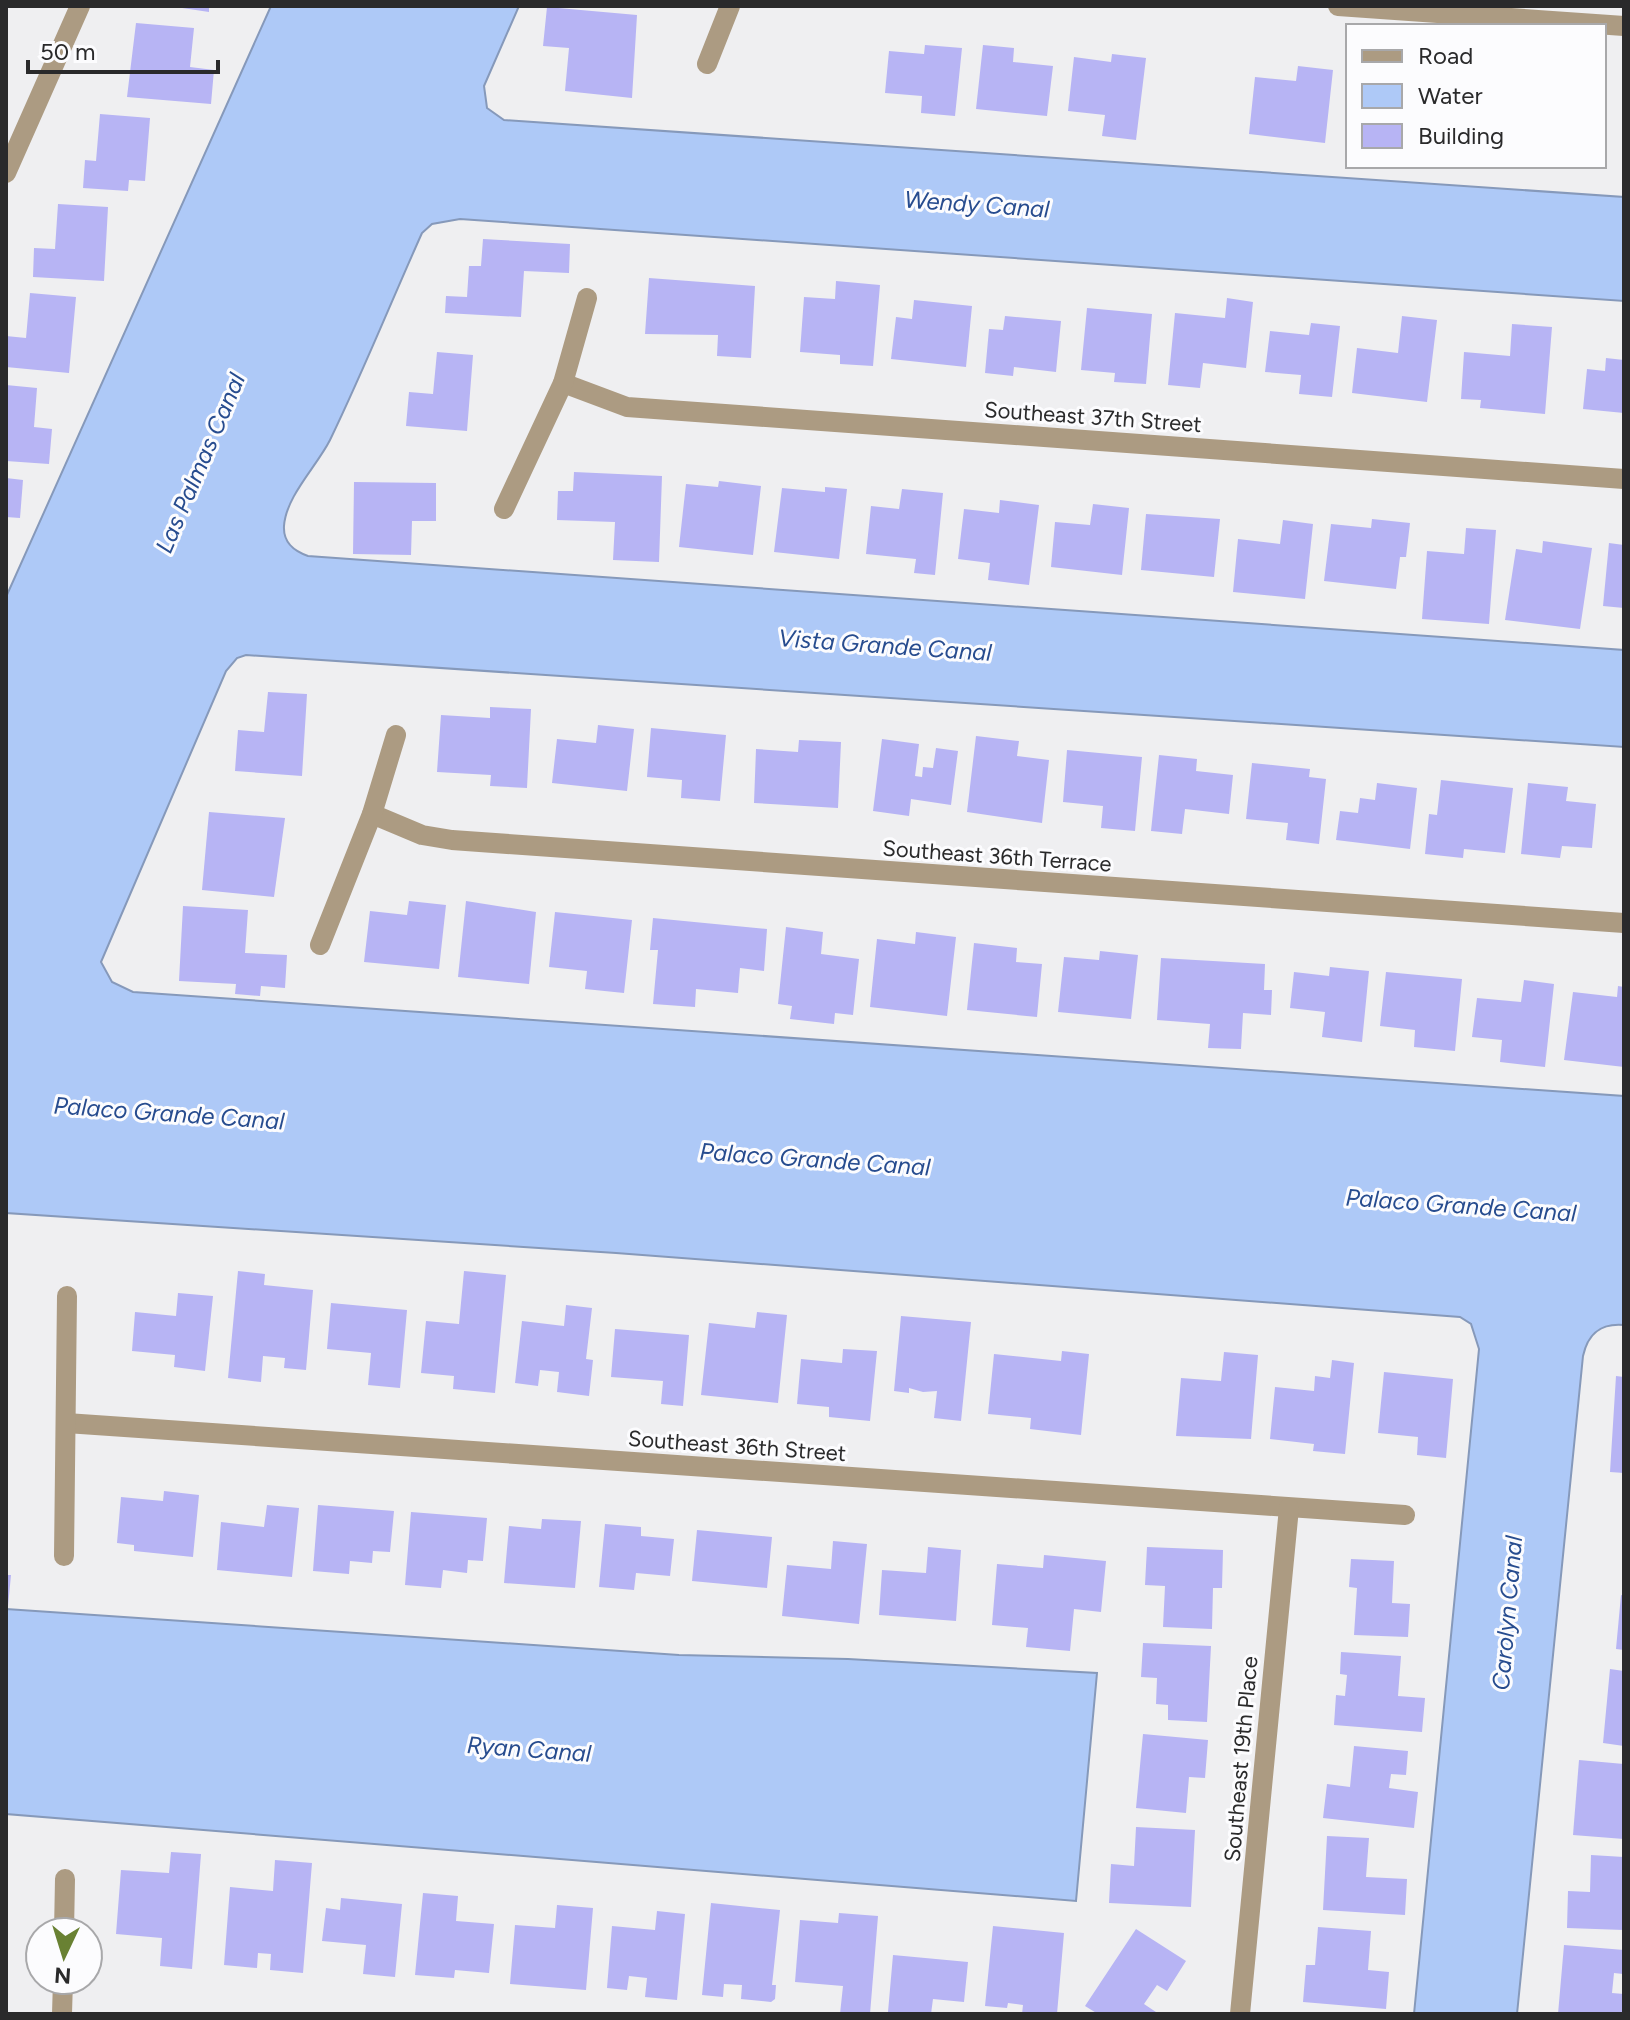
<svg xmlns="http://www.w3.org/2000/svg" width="1630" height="2020" viewBox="0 0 1630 2020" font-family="Figtree,sans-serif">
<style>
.water{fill:#aec9f7;stroke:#8699ba;stroke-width:2}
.building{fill:#b7b4f4}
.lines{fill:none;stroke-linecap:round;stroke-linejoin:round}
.minor{stroke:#ac9b82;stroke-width:20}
.labels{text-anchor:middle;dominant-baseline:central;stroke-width:6;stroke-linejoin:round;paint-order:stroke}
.street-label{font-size:22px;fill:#2a2a2b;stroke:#fcfcfe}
.water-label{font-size:24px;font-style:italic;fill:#274c8f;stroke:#fcfcfe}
</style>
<rect width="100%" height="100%" fill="#efeff1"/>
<g class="water">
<path d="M271,6H519L484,86L487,108L504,120L1624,197V301L460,219L432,224L422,233C391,302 363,372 330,440C317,466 286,496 284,526C283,543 294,551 308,556L1624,650V747L246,655L237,658L226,671L101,962L112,982L133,992L1624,1096V1325C1601,1323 1588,1333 1583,1356L1517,2014H1414L1479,1349L1471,1324L1460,1317L616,1253L6,1213V597Z"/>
<polygon points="6,1609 679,1655 848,1659 1097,1673 1076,1901 6,1814"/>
</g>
<g class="building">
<polygon points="169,6 209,6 209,12"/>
<polygon points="547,7 637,15 632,98 565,91 569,48 543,46"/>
<polygon points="136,23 194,28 190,67 214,70 211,104 127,97"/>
<polygon points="925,45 962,48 955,116 921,113 922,96 885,93 889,51 924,54"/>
<polygon points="983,45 1014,48 1013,62 1053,66 1047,116 976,109"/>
<polygon points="1112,54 1146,58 1136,140 1102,136 1105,115 1068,111 1074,57 1111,62"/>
<polygon points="1298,66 1333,70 1325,143 1249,134 1255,77 1296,81"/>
<polygon points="100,114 150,118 145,181 129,180 128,191 83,188 85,160 96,161"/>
<polygon points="58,204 108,207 104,281 33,277 34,248 55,249"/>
<polygon points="483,239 570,244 569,273 524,271 521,317 445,313 446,296 467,297 469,266 481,266"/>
<polygon points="649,278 755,286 751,358 717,356 718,335 645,334"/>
<polygon points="836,281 880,285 873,366 840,364 840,355 800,352 804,297 835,299"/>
<polygon points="30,293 76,297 69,373 6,367 6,336 26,338"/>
<polygon points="1227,298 1253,302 1246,368 1203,363 1200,388 1168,385 1175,313 1225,318"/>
<polygon points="914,300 972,306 966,367 891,359 896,317 912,319"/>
<polygon points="1087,308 1152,314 1146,384 1114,382 1115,373 1081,370"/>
<polygon points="1005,316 1061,321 1056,372 1014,367 1013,376 985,373 989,329 1003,330"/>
<polygon points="1402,316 1437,320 1427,402 1352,393 1357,348 1398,353"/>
<polygon points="1311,323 1340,326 1332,397 1299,394 1301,375 1265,372 1270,331 1309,335"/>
<polygon points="1512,324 1552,327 1545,414 1480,408 1481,400 1461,399 1464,352 1510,356"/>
<polygon points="437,352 473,355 467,431 406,426 409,392 433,394"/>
<polygon points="1606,358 1624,360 1624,413 1583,409 1587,369 1605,371"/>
<polygon points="6,385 37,388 34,427 52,429 49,464 6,461"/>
<polygon points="574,472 662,476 659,562 613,560 615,522 557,520 558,491 573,491"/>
<polygon points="6,478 23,480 20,518 6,517"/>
<polygon points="719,481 761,486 753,555 679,547 686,484 718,487"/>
<polygon points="354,482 436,483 436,521 412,521 411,555 353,554"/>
<polygon points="825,487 847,489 839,559 774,552 782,488 825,492"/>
<polygon points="902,489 943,493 935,575 914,573 916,559 866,554 871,506 899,509"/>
<polygon points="1000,500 1039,505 1029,585 988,580 990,563 958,559 964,509 999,513"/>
<polygon points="1093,504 1129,508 1122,575 1051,567 1055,522 1090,525"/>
<polygon points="1146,514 1220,519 1214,577 1141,570"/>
<polygon points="1372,519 1410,523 1406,557 1400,557 1396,589 1324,581 1331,524 1371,528"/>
<polygon points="1283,520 1313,524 1305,599 1233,592 1238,539 1280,544"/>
<polygon points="1466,528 1496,530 1489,624 1422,619 1427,551 1464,554"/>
<polygon points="1543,541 1592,548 1580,629 1505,620 1516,549 1542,553"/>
<polygon points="1609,543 1624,545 1624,608 1603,606"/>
<polygon points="268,692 307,694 302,776 235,771 238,730 264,732"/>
<polygon points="490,707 531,709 527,788 490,786 491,775 437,772 441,715 490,718"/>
<polygon points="598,725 634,729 627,791 552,783 557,739 596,743"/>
<polygon points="651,728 726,735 720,801 681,798 682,780 647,777"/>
<polygon points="976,736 1019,741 1017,756 1049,760 1042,823 967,812"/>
<polygon points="882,739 919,744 915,776 922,777 923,767 933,768 936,748 958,751 951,805 911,799 909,816 873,811"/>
<polygon points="799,740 841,742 838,808 754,803 756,749 798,752"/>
<polygon points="1067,750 1142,757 1135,831 1101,828 1103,806 1063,802"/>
<polygon points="1159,755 1197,759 1196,771 1233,775 1229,814 1185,809 1182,834 1151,831"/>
<polygon points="1252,763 1310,769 1309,777 1326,779 1319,844 1286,840 1288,823 1246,819"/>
<polygon points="1441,780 1513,788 1505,853 1464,849 1463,858 1425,854 1429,814 1437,815"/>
<polygon points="1377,783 1417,788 1410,849 1336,840 1340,811 1358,813 1360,798 1375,800"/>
<polygon points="1528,783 1568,787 1566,801 1596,804 1592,848 1562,846 1560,858 1521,854"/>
<polygon points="209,812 285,818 274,897 202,890"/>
<polygon points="409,901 446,905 439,969 364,962 370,911 407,915"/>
<polygon points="466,901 536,912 529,984 458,977"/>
<polygon points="183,906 248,910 245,953 287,955 285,988 261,986 260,996 235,994 236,984 179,981"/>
<polygon points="555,912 632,920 624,993 585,989 587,971 549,967"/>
<polygon points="653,918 767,929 764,971 740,968 738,993 696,989 695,1007 653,1004 658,950 650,950"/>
<polygon points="786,927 823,932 821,954 859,959 853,1015 835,1013 834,1024 790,1019 792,1006 778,1004"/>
<polygon points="916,932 956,937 947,1016 870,1007 877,939 915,944"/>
<polygon points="974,943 1017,948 1016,962 1042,964 1037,1017 967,1010"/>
<polygon points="1100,951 1138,955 1131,1019 1058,1012 1064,957 1099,960"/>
<polygon points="1161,958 1265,964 1264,990 1272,990 1271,1015 1243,1013 1241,1049 1208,1048 1210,1024 1157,1020"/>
<polygon points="1330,967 1369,971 1362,1042 1322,1037 1325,1012 1290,1008 1294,972 1329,976"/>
<polygon points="1386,972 1462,979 1455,1051 1414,1047 1415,1030 1380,1026"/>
<polygon points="1524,980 1554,984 1545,1067 1500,1062 1502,1040 1472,1037 1477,998 1521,1002"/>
<polygon points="1618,986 1624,987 1624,1067 1564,1060 1573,992 1617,997"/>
<polygon points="238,1271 265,1274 264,1285 313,1290 306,1370 284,1368 285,1358 263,1356 261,1382 228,1378"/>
<polygon points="464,1271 506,1275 495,1393 453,1389 454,1376 421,1373 426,1321 459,1324"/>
<polygon points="178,1293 213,1296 205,1371 174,1367 175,1355 132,1351 135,1312 176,1316"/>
<polygon points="331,1303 407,1310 400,1388 368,1385 371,1353 327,1349"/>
<polygon points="566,1305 592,1308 586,1359 593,1360 589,1396 557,1392 559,1372 540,1370 538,1386 515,1383 522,1321 564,1326"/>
<polygon points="757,1312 787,1315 778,1403 701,1395 709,1323 755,1328"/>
<polygon points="901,1316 971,1322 961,1421 934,1418 937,1391 923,1392 909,1388 909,1393 894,1391"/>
<polygon points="615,1329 689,1335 683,1406 661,1404 663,1381 611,1377"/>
<polygon points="843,1349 877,1351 870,1421 829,1417 829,1407 797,1404 801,1359 842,1363"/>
<polygon points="1062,1351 1089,1354 1081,1435 1030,1429 1031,1418 988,1414 994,1354 1061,1361"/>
<polygon points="1224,1352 1258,1355 1251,1439 1176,1436 1181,1378 1221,1381"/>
<polygon points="1332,1360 1354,1363 1345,1454 1313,1451 1314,1444 1270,1439 1275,1387 1314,1391 1315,1376 1330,1378"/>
<polygon points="1384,1372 1453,1379 1446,1458 1417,1455 1418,1437 1378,1433"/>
<polygon points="1616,1376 1624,1377 1624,1473 1610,1472"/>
<polygon points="164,1491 199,1495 193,1557 134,1551 134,1545 117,1543 121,1497 163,1501"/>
<polygon points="267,1505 299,1508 292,1577 217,1570 221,1522 264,1527"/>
<polygon points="318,1505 394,1511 390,1552 373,1551 372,1563 350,1561 349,1574 313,1571"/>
<polygon points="411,1512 487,1518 483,1561 468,1560 467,1573 443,1570 441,1588 405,1585"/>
<polygon points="542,1519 581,1521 575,1588 504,1583 509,1526 541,1529"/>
<polygon points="605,1524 641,1527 641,1536 674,1539 670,1576 636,1573 634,1590 599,1587"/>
<polygon points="697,1530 772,1537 767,1588 692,1581"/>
<polygon points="833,1541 867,1544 859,1624 782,1616 787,1565 831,1569"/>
<polygon points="928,1547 961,1550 956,1621 879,1615 882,1570 926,1573"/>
<polygon points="1147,1547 1223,1550 1222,1588 1213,1588 1212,1629 1163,1627 1165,1586 1145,1585"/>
<polygon points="1044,1555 1106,1561 1101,1612 1074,1609 1070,1651 1026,1647 1028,1628 992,1625 997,1564 1043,1568"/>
<polygon points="1351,1559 1394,1561 1392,1603 1410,1604 1408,1637 1354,1635 1357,1588 1349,1587"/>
<polygon points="6,1575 11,1575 8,1606 6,1606"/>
<polygon points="1621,1595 1624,1596 1624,1650 1616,1649"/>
<polygon points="1143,1643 1211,1646 1207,1722 1168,1720 1168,1705 1156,1704 1157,1678 1141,1677"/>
<polygon points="1341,1652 1401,1656 1398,1696 1425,1698 1422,1732 1334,1725 1336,1695 1345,1696 1347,1675 1340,1674"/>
<polygon points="1610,1669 1624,1671 1624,1746 1603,1743"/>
<polygon points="1143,1734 1208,1740 1205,1778 1189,1777 1186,1813 1136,1808"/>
<polygon points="1354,1746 1408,1751 1406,1775 1391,1774 1389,1788 1418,1792 1414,1828 1323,1818 1327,1784 1350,1787"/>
<polygon points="1579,1760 1624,1764 1624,1839 1573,1835"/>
<polygon points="1136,1827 1195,1830 1191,1907 1109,1903 1111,1864 1134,1866"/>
<polygon points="1327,1836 1369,1838 1366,1877 1407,1879 1405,1915 1323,1910"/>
<polygon points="171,1852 201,1854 192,1969 160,1966 162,1938 116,1934 121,1870 169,1873"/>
<polygon points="1591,1855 1624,1857 1624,1930 1567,1928 1568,1891 1590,1892"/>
<polygon points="275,1860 312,1863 303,1973 270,1970 271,1954 258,1953 257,1968 224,1965 230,1887 273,1891"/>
<polygon points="423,1893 458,1896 456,1921 494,1924 489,1973 455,1970 454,1978 415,1975"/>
<polygon points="341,1898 402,1904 395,1977 363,1974 366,1945 322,1941 326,1908 340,1910"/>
<polygon points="711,1903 780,1910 772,1985 776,1985 775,1999 771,2002 741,1999 742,1985 724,1984 723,1997 702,1995"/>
<polygon points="557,1905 593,1908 586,1990 510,1984 515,1925 555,1928"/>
<polygon points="657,1911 685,1914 677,2000 645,1997 647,1978 629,1976 627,1990 607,1988 612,1926 655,1930"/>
<polygon points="839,1913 878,1916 870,2014 840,2014 843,1986 795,1982 800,1920 838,1923"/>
<polygon points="993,1926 1064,1933 1057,2014 1022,2014 1023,2005 1008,2003 1007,2008 985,2006"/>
<polygon points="1318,1927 1371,1931 1368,1970 1389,1972 1386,2009 1303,2002 1306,1965 1315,1965"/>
<polygon points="1136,1929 1186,1961 1167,1991 1157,1985 1144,2004 1159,2014 1098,2014 1085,2006"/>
<polygon points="1564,1945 1624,1950 1623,1974 1614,1973 1612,1993 1624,1994 1624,2014 1558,2014"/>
<polygon points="893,1955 968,1962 964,2002 933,1999 931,2014 888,2012"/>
</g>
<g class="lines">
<g class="minor">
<polyline points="1338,6 1624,26"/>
<polyline points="707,64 730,6"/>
<polyline points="6,173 80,6"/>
<polyline points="563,383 627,407 1624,479"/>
<polyline points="504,509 563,383 587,298"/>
<polyline points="372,814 422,835 452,840 1624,923"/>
<polyline points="320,945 372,814 396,735"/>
<polyline points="66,1423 1405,1515"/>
<polyline points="64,1556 67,1296"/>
<polyline points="64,1932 65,1879"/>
<polyline points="62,2014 63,1980"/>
<polyline points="1240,2014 1289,1508"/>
</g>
</g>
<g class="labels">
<g class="street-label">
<text transform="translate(1093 417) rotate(4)">Southeast 37th Street</text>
<text transform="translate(997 856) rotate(4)">Southeast 36th Terrace</text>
<text transform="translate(737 1446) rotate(4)">Southeast 36th Street</text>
<text transform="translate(1241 1759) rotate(-85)">Southeast 19th Place</text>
</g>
<g class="water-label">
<text transform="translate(977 204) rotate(4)">Wendy Canal</text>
<text transform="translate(200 463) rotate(-67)">Las Palmas Canal</text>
<text transform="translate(885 645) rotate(4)">Vista Grande Canal</text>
<text transform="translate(169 1113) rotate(4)">Palaco Grande Canal</text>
<text transform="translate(815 1159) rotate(4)">Palaco Grande Canal</text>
<text transform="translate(1461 1205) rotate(4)">Palaco Grande Canal</text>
<text transform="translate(1507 1613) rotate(-85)">Carolyn Canal</text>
<text transform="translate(529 1749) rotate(4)">Ryan Canal</text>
</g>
</g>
<rect width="1630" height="2020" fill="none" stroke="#2a2a2b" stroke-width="16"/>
<rect x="1346" y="24" width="260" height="144" fill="#fcfcfe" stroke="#a8a8aa" stroke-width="2"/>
<rect x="1362" y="50" width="40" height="12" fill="#ac9b82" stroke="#a8a8aa" stroke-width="2"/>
<text x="1418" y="64" font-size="24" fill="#2a2a2b">Road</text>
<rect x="1362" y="84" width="40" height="24" fill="#aec9f7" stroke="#a8a8aa" stroke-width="2"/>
<text x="1418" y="104" font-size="24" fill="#2a2a2b">Water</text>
<rect x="1362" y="124" width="40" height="24" fill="#b7b4f4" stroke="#a8a8aa" stroke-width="2"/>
<text x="1418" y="144" font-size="24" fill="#2a2a2b">Building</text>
<g transform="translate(64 1956) rotate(184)"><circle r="38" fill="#fcfcfe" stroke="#a8a8aa" stroke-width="2"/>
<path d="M0-6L14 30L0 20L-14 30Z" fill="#698133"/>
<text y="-12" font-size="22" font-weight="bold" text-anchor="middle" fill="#2a2a2b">N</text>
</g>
<path d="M28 60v12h190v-12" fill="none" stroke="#2a2a2b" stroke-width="4"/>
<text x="40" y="60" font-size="24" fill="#2a2a2b" stroke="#fcfcfe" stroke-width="6" paint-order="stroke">50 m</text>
</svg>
